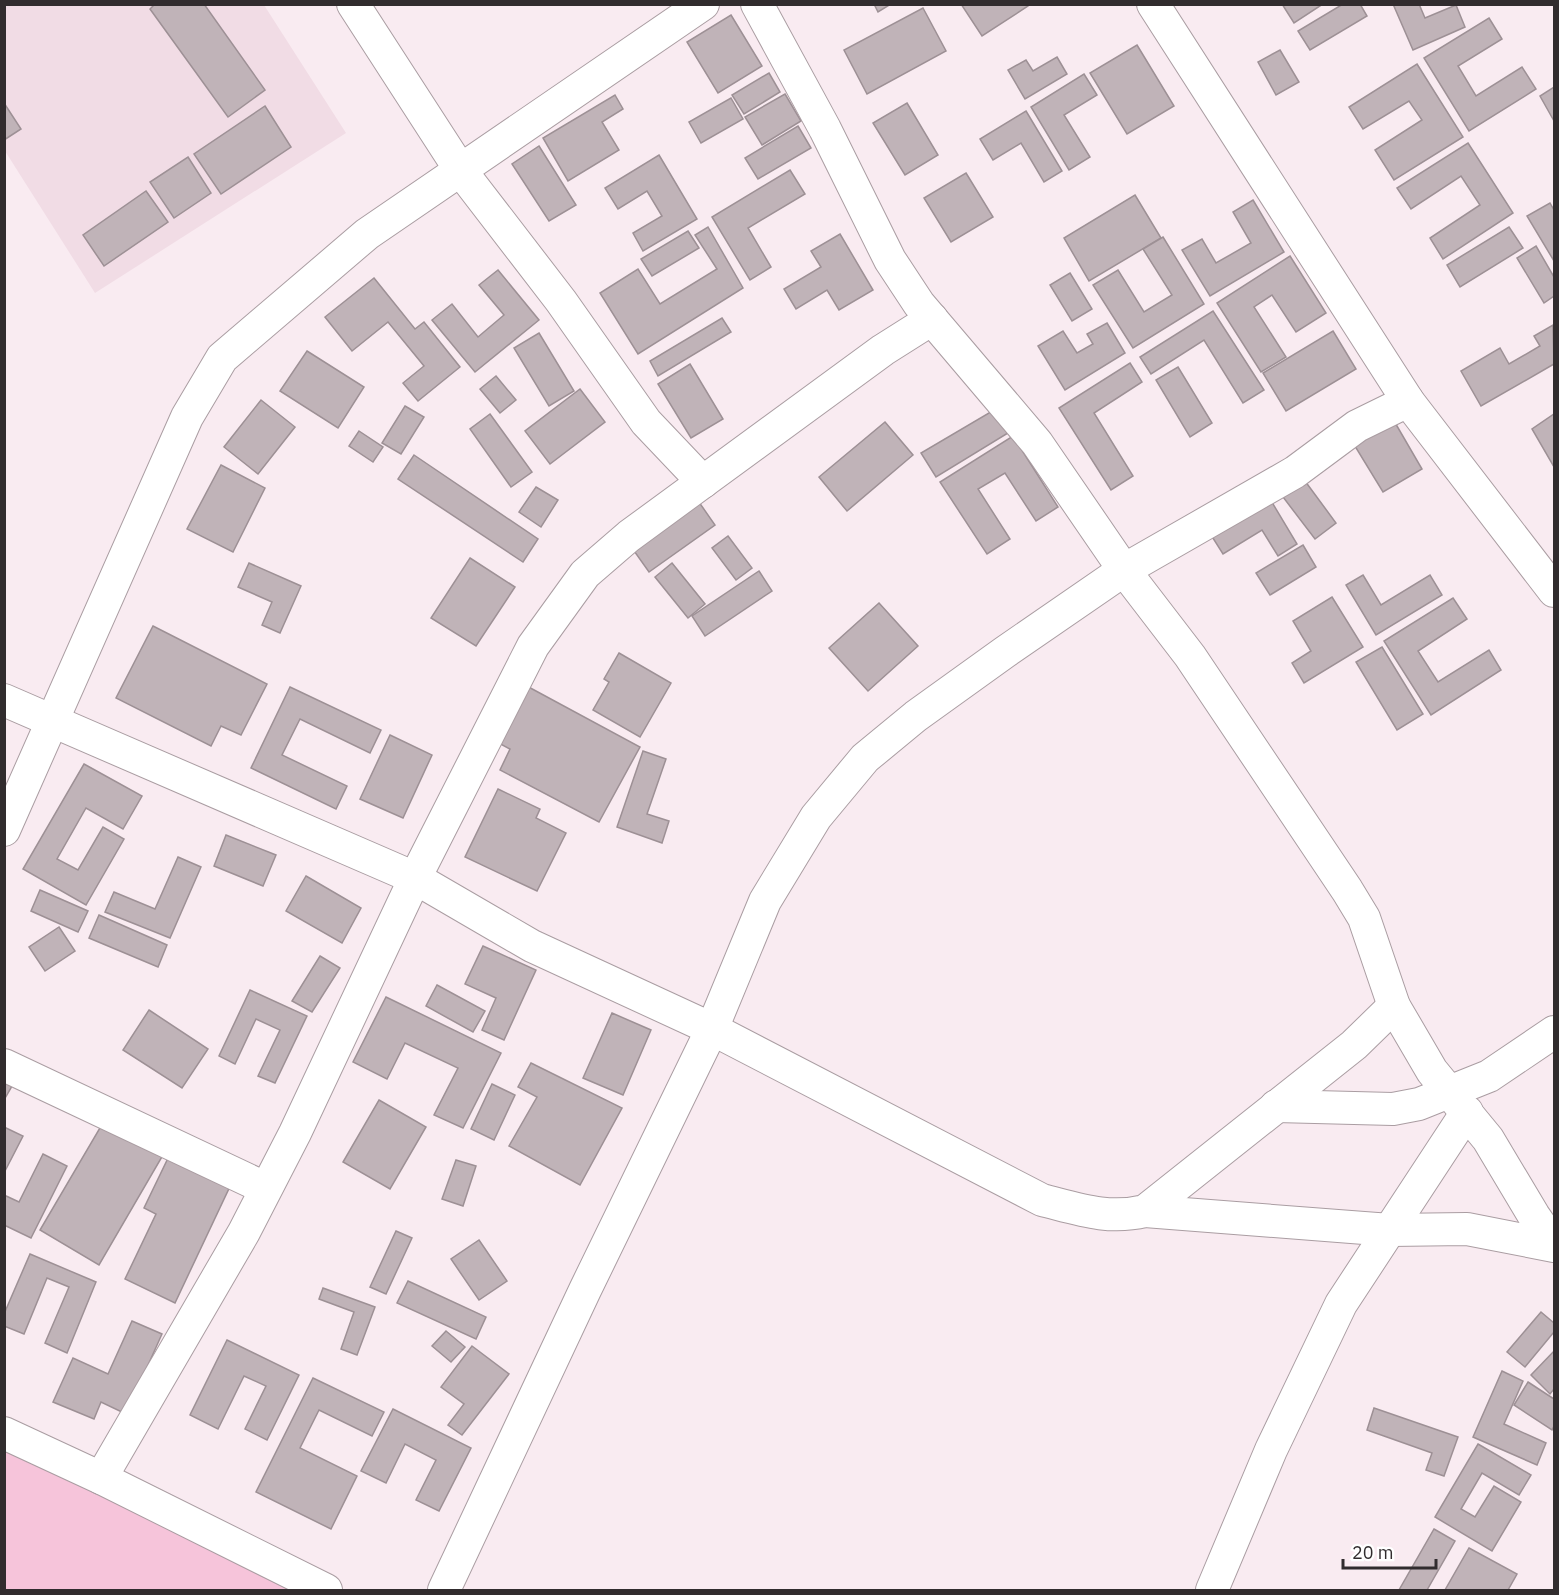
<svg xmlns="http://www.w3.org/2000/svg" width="1559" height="1595" viewBox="0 0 1559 1595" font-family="'IBM Plex Sans',sans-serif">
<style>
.built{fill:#f1dce5}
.green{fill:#f6c4da}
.building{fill:#c0b3b8;stroke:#9d9095;stroke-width:1.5}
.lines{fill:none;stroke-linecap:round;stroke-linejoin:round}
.minor-casing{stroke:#aa9da2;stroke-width:34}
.minor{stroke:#fff;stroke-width:32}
</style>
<rect width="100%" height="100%" fill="#f9ebf1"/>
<polygon class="built" points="5,5 264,5 346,133 95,293 5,151"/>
<polygon class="green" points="5,1438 334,1590 5,1590"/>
<g class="building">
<polygon points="155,4 204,4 265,90 228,117 150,9"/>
<polygon points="874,4 891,4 878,12"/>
<polygon points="961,4 1027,4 1028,6 982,36"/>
<polygon points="1282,4 1323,4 1294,23"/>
<polygon points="1343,4 1360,4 1367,16 1310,50 1298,31"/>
<polygon points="1393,4 1419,4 1425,18 1456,5 1465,27 1413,50"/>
<polygon points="923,8 946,51 867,94 844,50"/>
<polygon points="731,15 762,66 718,93 687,42"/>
<polygon points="1489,18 1502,39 1458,66 1476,96 1522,67 1536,89 1469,131 1424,58"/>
<polygon points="1137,45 1174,106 1127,134 1090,73"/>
<polygon points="1280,50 1299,82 1276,95 1258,62"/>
<polygon points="1057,57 1067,74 1025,99 1008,70 1026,60 1033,71"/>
<polygon points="1417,64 1463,137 1394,180 1375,150 1422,120 1409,101 1363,129 1349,107"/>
<polygon points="769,73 780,92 744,114 732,95"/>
<polygon points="1084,74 1097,95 1064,115 1090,157 1069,170 1031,107"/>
<polygon points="1554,87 1554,121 1540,96"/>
<polygon points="785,94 801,121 762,145 745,117"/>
<polygon points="615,95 623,109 602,122 619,150 568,181 543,138"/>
<polygon points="731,98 743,119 701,143 689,122"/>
<polygon points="4,103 21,129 4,140"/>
<polygon points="907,103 938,155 905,175 873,123"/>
<polygon points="265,106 291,147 221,194 194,154"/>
<polygon points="1026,111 1062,171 1044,182 1021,143 993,160 980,139"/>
<polygon points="798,126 811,148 758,179 745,158"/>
<polygon points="1468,143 1513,213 1443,259 1430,238 1480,205 1461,176 1411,209 1397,188"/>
<polygon points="539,146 576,205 549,221 512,164"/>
<polygon points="659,155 697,219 643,251 633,233 662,216 647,191 618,209 605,188"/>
<polygon points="188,157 211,193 174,218 150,182"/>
<polygon points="790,170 805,194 748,228 771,267 750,280 712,217"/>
<polygon points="966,173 993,217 951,242 924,198"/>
<polygon points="146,191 168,222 104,266 83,235"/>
<polygon points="1135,195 1161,238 1089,281 1064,238"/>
<polygon points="1253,200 1284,252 1210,296 1182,250 1202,239 1216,263 1251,243 1233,212"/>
<polygon points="1550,203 1554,210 1554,261 1527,216"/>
<polygon points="708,227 743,288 638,354 600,293 638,269 660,304 717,269 695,235"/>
<polygon points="1509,227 1523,248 1460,287 1447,265"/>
<polygon points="688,231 699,248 652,276 641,259"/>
<polygon points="840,234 873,290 839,310 827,290 796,309 784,289 821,267 811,251"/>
<polygon points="1163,237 1204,304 1133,348 1093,285 1118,270 1144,312 1172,295 1143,249"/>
<polygon points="1536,246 1554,277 1554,296 1544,303 1517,258"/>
<polygon points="1290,256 1326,313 1296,332 1272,295 1254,307 1286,357 1261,372 1217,303"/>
<polygon points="498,270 539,320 475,372 432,320 452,304 478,337 504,315 479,285"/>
<polygon points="1070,273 1092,309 1072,321 1050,285"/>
<polygon points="374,278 415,329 424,322 460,367 418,401 403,383 424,366 388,322 352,351 325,317"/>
<polygon points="1213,311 1264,390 1243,403 1204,340 1151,374 1140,357"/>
<polygon points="722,318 731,332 658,376 650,361"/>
<polygon points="1107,323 1125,353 1065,390 1038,346 1063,331 1077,353 1093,344 1087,334"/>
<polygon points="1553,325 1554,364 1481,406 1461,371 1500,348 1509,364 1540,346 1534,336"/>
<polygon points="1333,331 1356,369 1286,411 1263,373"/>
<polygon points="539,333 574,391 549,406 514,348"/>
<polygon points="307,351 364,387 338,428 280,391"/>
<polygon points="1130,363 1142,382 1094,413 1133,476 1111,490 1059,408"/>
<polygon points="690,364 723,419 691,438 658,384"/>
<polygon points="1178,367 1212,423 1190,437 1156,380"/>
<polygon points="496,376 516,400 500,413 480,389"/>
<polygon points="580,389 605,422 550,464 525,431"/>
<polygon points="261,400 295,427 258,474 224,447"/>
<polygon points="405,406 424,417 401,454 382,443"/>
<polygon points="994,410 1008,433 936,477 921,453"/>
<polygon points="490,414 532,472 511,487 470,429"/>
<polygon points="1390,414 1422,469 1383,492 1350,438"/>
<polygon points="1554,414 1554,467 1532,429"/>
<polygon points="885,422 913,455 847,511 819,477"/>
<polygon points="359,431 383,447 373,462 349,446"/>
<polygon points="1013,436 1058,507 1036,521 1005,473 978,489 1010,539 987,554 940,482"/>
<polygon points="414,455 538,539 523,562 398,479"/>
<polygon points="221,465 265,488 233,552 187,529"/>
<polygon points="1305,481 1336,523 1315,539 1283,497"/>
<polygon points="536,487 558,500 541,527 519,512"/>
<polygon points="694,495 715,525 649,572 627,541"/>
<polygon points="1270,499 1297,544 1278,556 1262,530 1223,554 1211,535"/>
<polygon points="728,536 752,568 736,580 712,548"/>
<polygon points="1303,545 1316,567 1270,595 1256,573"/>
<polygon points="470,558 515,587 476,646 431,618"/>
<polygon points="249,563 301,586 280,633 262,625 272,602 238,587"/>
<polygon points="672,563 705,604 688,618 655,577"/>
<polygon points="759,571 772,591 705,636 692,616"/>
<polygon points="1363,575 1381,605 1430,575 1442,595 1376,635 1346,585"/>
<polygon points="1332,597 1363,647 1304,683 1292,663 1311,651 1293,621"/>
<polygon points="1453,598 1467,619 1418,651 1438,682 1489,650 1501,670 1431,715 1384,641"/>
<polygon points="879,603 918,646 868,691 829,648"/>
<polygon points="153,626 267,684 241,735 221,726 211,746 116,698"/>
<polygon points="1382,647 1423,714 1397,730 1356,662"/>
<polygon points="619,653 671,683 640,737 593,710 609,682 604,679"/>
<polygon points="523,684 640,747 599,822 500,770 510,749 493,740"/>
<polygon points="290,687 381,730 370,753 300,719 282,755 347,786 336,809 251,768"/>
<polygon points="390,735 432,755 403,818 360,799"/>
<polygon points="643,751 666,759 647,814 669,821 662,843 617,827"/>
<polygon points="84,764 142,796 123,829 86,808 57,859 78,870 103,827 124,839 86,905 23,869"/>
<polygon points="498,789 540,809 536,818 566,833 537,891 465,857"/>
<polygon points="226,835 276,855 263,886 214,866"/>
<polygon points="178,857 201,867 170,938 105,912 114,892 155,909"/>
<polygon points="306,876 361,908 342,943 286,911"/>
<polygon points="40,890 88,911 78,932 31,911"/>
<polygon points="99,915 167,945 158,967 89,938"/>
<polygon points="59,927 75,951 45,971 29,947"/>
<polygon points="483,946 536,970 504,1040 482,1030 496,998 465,984"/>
<polygon points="320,956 340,968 312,1012 292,1001"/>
<polygon points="437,985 485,1011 473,1032 426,1006"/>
<polygon points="250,990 307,1016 275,1083 258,1076 280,1030 256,1019 235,1064 219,1056"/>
<polygon points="386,997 501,1053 463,1128 434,1115 458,1068 405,1043 387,1079 353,1062"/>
<polygon points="149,1010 208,1049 182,1088 123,1050"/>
<polygon points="612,1013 651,1030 623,1095 583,1078"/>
<polygon points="531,1063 622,1108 580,1185 509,1146 537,1097 518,1087"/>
<polygon points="4,1082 12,1086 4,1100"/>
<polygon points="492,1084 515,1095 494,1140 471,1129"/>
<polygon points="379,1100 426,1127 390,1189 343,1162"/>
<polygon points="104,1121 163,1155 99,1265 40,1230"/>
<polygon points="4,1127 23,1136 4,1173"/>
<polygon points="171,1152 233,1180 175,1303 125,1279 156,1214 144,1208"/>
<polygon points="43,1154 67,1166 31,1238 4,1225 4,1195 19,1202"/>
<polygon points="456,1160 476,1166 463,1206 442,1199"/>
<polygon points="396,1231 412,1238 386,1294 370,1287"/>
<polygon points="479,1240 507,1281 479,1300 451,1259"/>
<polygon points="30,1254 96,1282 67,1353 45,1343 69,1287 47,1278 24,1334 4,1326 4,1314"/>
<polygon points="408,1281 486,1317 476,1339 397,1303"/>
<polygon points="323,1288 375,1307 357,1355 341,1349 354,1312 319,1299"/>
<polygon points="1541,1312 1554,1323 1554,1332 1525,1367 1507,1352"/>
<polygon points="132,1321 162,1334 126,1414 101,1402 94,1419 53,1402 73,1358 108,1374"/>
<polygon points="446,1331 465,1347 451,1362 432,1346"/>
<polygon points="227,1340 299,1375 267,1440 245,1429 266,1386 244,1376 218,1429 190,1415"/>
<polygon points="472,1346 509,1374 462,1435 448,1425 464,1404 441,1387"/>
<polygon points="1554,1351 1554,1389 1550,1394 1531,1375"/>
<polygon points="1502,1371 1523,1381 1504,1424 1546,1443 1537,1465 1473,1437"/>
<polygon points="313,1378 384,1412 372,1436 319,1410 300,1448 357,1476 331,1529 256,1492"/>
<polygon points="1528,1382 1554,1399 1554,1426 1552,1430 1514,1405"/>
<polygon points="1374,1408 1458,1437 1444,1476 1426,1470 1432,1453 1367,1430"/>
<polygon points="393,1409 471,1448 439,1511 416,1500 436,1460 405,1444 386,1483 361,1471"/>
<polygon points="1478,1444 1531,1475 1519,1495 1482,1473 1461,1509 1475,1517 1494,1486 1521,1502 1492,1551 1435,1517"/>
<polygon points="1434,1529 1455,1541 1427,1590 1399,1590"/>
<polygon points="1469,1548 1517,1574 1508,1590 1445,1590"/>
</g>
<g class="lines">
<g class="minor-casing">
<g id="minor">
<polyline points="353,4 461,171 561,301 646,422 703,482"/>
<polyline points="757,4 825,129 890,260 919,304 1037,443 1124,570 1190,656 1347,890 1364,918 1394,1006 1432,1071 1488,1139 1534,1216 1554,1245"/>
<polyline points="1153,4 1408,401 1554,591"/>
<path d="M4,700L415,878L532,946L712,1029L1042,1200C1078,1209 1108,1220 1145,1211L1354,1045L1394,1006"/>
<polyline points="4,830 187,417 222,358 367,234 703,4"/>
<polyline points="4,1065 265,1188"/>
<polyline points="1276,1106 1393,1109 1419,1104 1489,1076 1554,1032"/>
<polyline points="1145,1211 1390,1230 1467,1229 1554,1246"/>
<polyline points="4,1433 101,1478 326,1590"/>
<polyline points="101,1478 244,1232 295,1133 415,878 533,646 585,574 629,536 883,350 932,319"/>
<polyline points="444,1590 585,1290 712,1029 765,901 816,817 865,758 916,716 1005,652 1124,570 1295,472 1357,426 1408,401"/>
<polyline points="1212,1590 1271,1450 1341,1304 1467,1112"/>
</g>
</g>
<use href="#minor" class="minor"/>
</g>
<rect width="1559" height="1595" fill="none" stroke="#312c2e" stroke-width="12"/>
<path d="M1343 1559v9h93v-9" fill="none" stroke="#312c2e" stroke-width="3"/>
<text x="1352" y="1559" font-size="18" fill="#312c2e" stroke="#ffffff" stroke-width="4.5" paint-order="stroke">20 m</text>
</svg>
